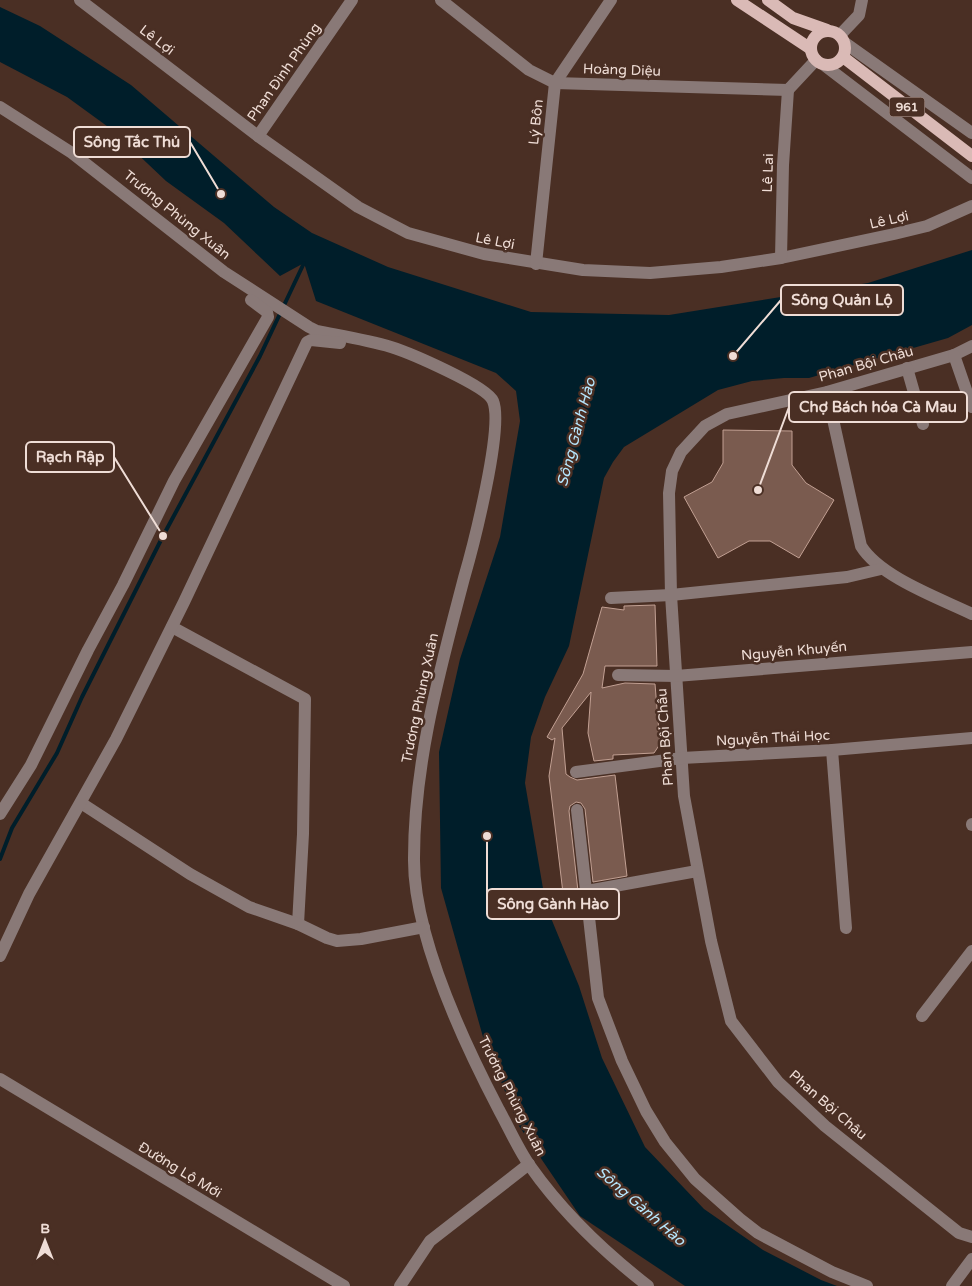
<svg xmlns="http://www.w3.org/2000/svg" width="972" height="1286" viewBox="0 0 972 1286" font-family="'Varela Round',sans-serif">
<style>
.water{fill:#001e2a}
.lines{fill:none;stroke-linecap:round;stroke-linejoin:round}
.stream{stroke:#001e2a;stroke-width:4}
.building{fill:#7a5b4f;stroke:#c2a093}
.minor{stroke:#897977;stroke-width:12}
.major{stroke:#dabab6;stroke-width:12}
.labels{text-anchor:middle;dominant-baseline:central;stroke-width:5;stroke-linejoin:round;paint-order:stroke}
.shield{fill:#4a2f24;stroke:#bea9a1;stroke-width:1}
.shield-label{font-size:12px;font-weight:bold;fill:#efddd6}
.street-label{font-size:14px;fill:#efddd6;stroke:#4a2f24}
.water-label{font-size:15px;font-style:italic;fill:#b6e7fe;stroke:#4a2f24}
.leader{fill:none;stroke:#efddd6;stroke-width:2}
.callout-dot{fill:#efddd6;stroke:#4a2f24;stroke-width:2}
.callout{fill:#4a2f24;stroke:#efddd6;stroke-width:2}
.callout-label{font-size:15px;text-anchor:middle;font-weight:bold;fill:#efddd6}
</style>
<rect width="100%" height="100%" fill="#4a2f24"/>
<polygon class="water" points="0,7 40,26 131,85 274,207 312,233 388,267 531,312 669,315 868,283 972,250 972,325 948,338 809,378 784,378 752,381 718,390 624,447 613,462 604,478 569,646 545,697 531,737 525,783 546,906 579,986 602,1058 645,1147 704,1209 763,1250 821,1280 837,1286 685,1286 580,1216 519,1126 483,1037 441,888 439,752 460,659 500,537 520,421 516,391 496,373 316,301 304,263 280,276 224,223 166,181 111,129 67,97 0,62"/>
<g class="lines">
<polyline class="stream" points="0,859 12,828 57,753 82,697 163,536 260,356 304,263"/>
</g>
<g class="building">
<polygon points="723,430 792,431 792,465 806,483 834,500 799,558 770,541 749,541 718,558 684,497 712,482 723,463"/>
<polygon points="655,605 657,666 605,666 602,688 625,683 655,684 660,744 654,753 613,755 613,759 594,761 588,733 591,692 562,728 566,774 570,777 577,780 615,775 627,876 593,882 585,809 581,803 576,802 570,806 569,811 578,891 563,893 549,776 555,738 552,740 547,737 583,674 602,607 624,610 624,606"/>
</g>
<g class="lines">
<g class="minor">
<polyline points="80,0 258,136 358,207 408,233 484,254 583,270 650,273 721,267 781,258 894,234 927,226 972,206"/>
<polyline points="441,0 529,70 555,83 788,90 816,60"/>
<polyline points="840,35 859,15 862,0"/>
<polyline points="845,43 972,133"/>
<polyline points="824,65 972,178"/>
<path d="M0,107L72,153L224,272L309,327L317,331C342,336 367,340 391,347C410,353 487,386 493,401C504,427 473,547 464,578C440,670 414,762 414,858C413,934 464,1043 499,1110C509,1128 518,1149 530,1166C563,1213 603,1251 648,1286"/>
<polyline points="258,136 352,0"/>
<polyline points="781,258 783,165 788,90"/>
<polyline points="536,264 555,83 611,0"/>
<polyline points="972,346 954,355 827,392 727,414 705,426 681,452 672,471 669,493 671,595 684,796 711,941 731,1021 778,1082 825,1126 959,1233 972,1237"/>
<polyline points="954,355 972,407"/>
<polyline points="907,368 923,424"/>
<path d="M827,392L861,546C880,577 939,598 972,614"/>
<polyline points="611,598 671,595 847,577 881,569"/>
<polyline points="172,627 305,699 303,834 298,924"/>
<polyline points="618,675 676,676 972,652"/>
<polyline points="832,750 846,928"/>
<polyline points="576,772 682,758 832,750 972,738"/>
<polyline points="81,803 190,874 249,907 298,924 327,938 337,941 361,939 424,927"/>
<polyline points="577,810 598,998 622,1061 646,1111 665,1142 695,1179 740,1219 758,1233 832,1272 867,1286"/>
<polyline points="0,814 31,765 88,650 123,585 174,481 268,317 267,312 251,300"/>
<polyline points="972,824 972,825"/>
<polyline points="587,891 697,871"/>
<polyline points="0,956 29,894 116,739 184,602 307,342 311,340 340,343"/>
<polyline points="922,1016 972,951"/>
<polyline points="0,1079 344,1286"/>
<polyline points="400,1286 430,1241 529,1164"/>
<polyline points="952,1286 972,1259"/>
</g>
<g class="major">
<polyline points="737,0 811,49"/>
<polyline points="768,0 793,18 827,30"/>
<circle cx="828" cy="48" r="17"/>
<polyline points="843,57 972,156"/>
</g>
</g>
<g class="labels">
<rect class="shield" x="889.5" y="97.5" width="35" height="19" rx="4"/>
<g class="shield-label">
<text x="907" y="107">961</text>
</g>
<g class="street-label">
<text transform="translate(157 40) rotate(37)">Lê Lợi</text>
<text transform="translate(622 70) rotate(2)">Hoàng Diệu</text>
<text transform="translate(284 72) rotate(-55)">Phan Đình Phùng</text>
<text transform="translate(536 122) rotate(-84)">Lý Bôn</text>
<text transform="translate(768 173) rotate(-88)">Lê Lai</text>
<text transform="translate(177 215) rotate(39)">Trương Phùng Xuân</text>
<text transform="translate(889 220) rotate(-13)">Lê Lợi</text>
<text transform="translate(495 241) rotate(11)">Lê Lợi</text>
<text transform="translate(866 364) rotate(-16)">Phan Bội Châu</text>
<text transform="translate(794 651) rotate(-5)">Nguyễn Khuyến</text>
<text transform="translate(420 698) rotate(-78)">Trương Phùng Xuân</text>
<text transform="translate(665 737) rotate(-94)">Phan Bội Châu</text>
<text transform="translate(773 738) rotate(-3)">Nguyễn Thái Học</text>
<text transform="translate(512 1096) rotate(63)">Trương Phùng Xuân</text>
<text transform="translate(828 1105) rotate(41)">Phan Bội Châu</text>
<text transform="translate(180 1170) rotate(31)">Đường Lộ Mới</text>
</g>
<g class="water-label">
<text transform="translate(576 432) rotate(-75)">Sông Gành Hào</text>
<text transform="translate(641 1206) rotate(41)">Sông Gành Hào</text>
</g>
</g>
<path class="leader" d="M221 194L190 142M733 356L781 300M758 490L789 407M163 536L114 457M487 836L487 904"/>
<g class="callout-dot">
<circle cx="221" cy="194" r="5"/>
<circle cx="733" cy="356" r="5"/>
<circle cx="758" cy="490" r="5"/>
<circle cx="163" cy="536" r="5"/>
<circle cx="487" cy="836" r="5"/>
</g>
<g class="callout">
<rect x="74" y="127" width="116" height="30" rx="5"/>
<rect x="781" y="285" width="122" height="30" rx="5"/>
<rect x="789" y="392" width="178" height="30" rx="5"/>
<rect x="26" y="442" width="88" height="30" rx="5"/>
<rect x="487" y="889" width="132" height="30" rx="5"/>
</g>
<g class="callout-label">
<text x="132" y="147">Sông Tắc Thủ</text>
<text x="842" y="305">Sông Quản Lộ</text>
<text x="878" y="412">Chợ Bách hóa Cà Mau</text>
<text x="70" y="462">Rạch Rập</text>
<text x="553" y="909">Sông Gành Hào</text>
</g>
<g transform="translate(45 1241)" stroke="#4a2f24" stroke-width="4" paint-order="stroke">
<path d="M0-4L9 19L0 12L-9 19Z" fill="#efddd6"/>
<text y="-8" font-size="14" font-weight="bold" text-anchor="middle" fill="#efddd6">B</text>
</g>
</svg>
